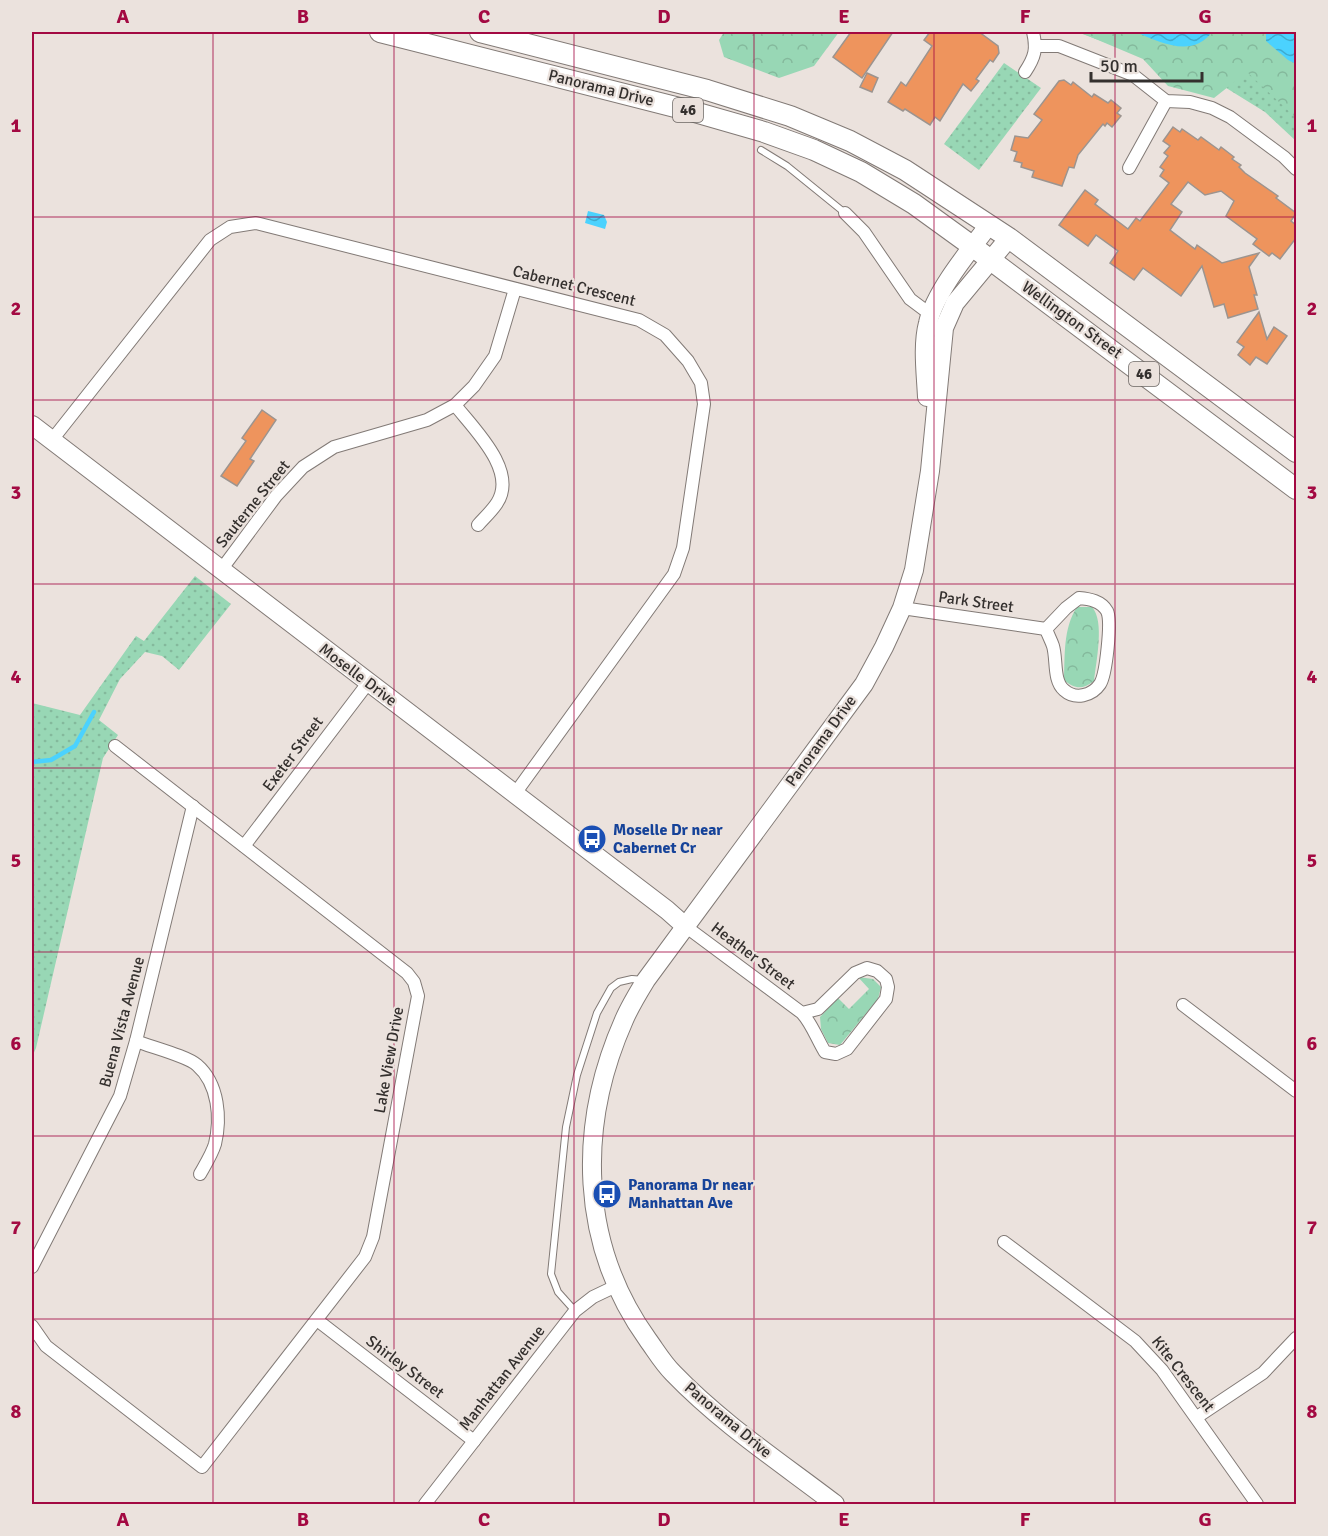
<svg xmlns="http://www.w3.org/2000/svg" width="1328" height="1536" viewBox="0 0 1328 1536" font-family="Signika,sans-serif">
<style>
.grass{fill:url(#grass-dots)}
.forest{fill:url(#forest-crowns)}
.water{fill:url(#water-waves)}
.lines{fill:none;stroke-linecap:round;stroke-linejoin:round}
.stream{stroke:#4bd2fe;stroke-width:4.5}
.building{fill:#ee945d;stroke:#9c948f;stroke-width:1.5}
.lane-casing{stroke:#827a76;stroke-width:8}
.street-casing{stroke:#827a76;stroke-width:14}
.secondary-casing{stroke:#827a76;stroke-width:20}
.primary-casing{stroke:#827a76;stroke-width:22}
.lane{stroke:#fff;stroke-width:6}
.street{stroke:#fff;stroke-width:12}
.secondary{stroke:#fff;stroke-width:18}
.primary{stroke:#fff;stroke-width:20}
.grid{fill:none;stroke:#a30942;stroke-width:1.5;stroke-opacity:0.55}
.labels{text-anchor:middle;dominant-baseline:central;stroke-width:4.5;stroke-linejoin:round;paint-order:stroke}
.shield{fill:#ebe2dd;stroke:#6b6562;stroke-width:1.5}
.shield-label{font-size:15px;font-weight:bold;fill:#34302e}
.street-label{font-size:16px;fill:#34302e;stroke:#ebe2dd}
.transit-label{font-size:16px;font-weight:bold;fill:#164399;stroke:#ebe2dd;text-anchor:start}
.neatline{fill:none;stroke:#a30942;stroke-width:2}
.grid-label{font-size:20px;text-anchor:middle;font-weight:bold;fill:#a30942}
</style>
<defs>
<pattern id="grass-dots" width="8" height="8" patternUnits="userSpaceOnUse" patternTransform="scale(1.5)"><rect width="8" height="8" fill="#98d7b5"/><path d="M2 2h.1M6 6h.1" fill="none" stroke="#84b99c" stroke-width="1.8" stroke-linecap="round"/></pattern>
<pattern id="forest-crowns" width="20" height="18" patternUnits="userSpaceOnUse" patternTransform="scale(1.5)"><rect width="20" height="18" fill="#98d7b5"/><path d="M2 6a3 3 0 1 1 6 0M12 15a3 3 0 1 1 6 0" fill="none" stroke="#84b99c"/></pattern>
<pattern id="water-waves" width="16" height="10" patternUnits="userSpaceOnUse" patternTransform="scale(1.5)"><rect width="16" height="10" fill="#4bd2fe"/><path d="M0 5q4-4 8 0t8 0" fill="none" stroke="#3fabce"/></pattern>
</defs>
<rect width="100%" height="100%" fill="#ebe2dd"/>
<g class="grass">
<polygon points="1077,32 1296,32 1296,141 1265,112 1223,86"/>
<polygon points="1004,63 1041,88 979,170 944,144"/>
<polygon points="195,576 231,604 179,670 162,656 145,652 120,679 99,720 118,735 103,758 36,1048 32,1057 32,703 80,715 136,636 144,641"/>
</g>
<g class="forest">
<polygon points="724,32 839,32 814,66 779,78 724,57 719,40"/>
<polygon points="1079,32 1135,32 1175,46 1203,42 1212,32 1266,32 1266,41 1288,60 1296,64 1296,118 1247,72 1214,98 1168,86 1143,59"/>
<path d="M1077,607H1092C1105,621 1096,662 1094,681C1082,690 1075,689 1064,680C1065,656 1063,628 1077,607Z"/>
<polygon points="858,977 873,979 881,987 878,999 840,1045 828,1043 821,1029 820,1017 838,998 849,1009 869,989"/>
</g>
<g class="water">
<path d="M1135,32H1212C1192,59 1160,42 1135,32Z"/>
<polygon points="1266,32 1296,32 1296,64 1288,60 1266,41"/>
<polygon points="588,211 604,215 607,222 605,229 585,223"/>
</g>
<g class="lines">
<polyline class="stream" points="32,762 51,760 75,746 94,712"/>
</g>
<g class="building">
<polygon points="851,32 893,32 862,78 833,57"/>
<polygon points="930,32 979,32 998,46 999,53 993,62 990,60 976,79 979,81 971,91 963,84 940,121 935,117 930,125 905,109 903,111 888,102 901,82 906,86 932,46 924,40"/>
<polygon points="867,73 878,78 872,92 860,87"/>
<polygon points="1064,80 1071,85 1073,82 1092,97 1094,94 1108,103 1111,100 1121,108 1117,113 1121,116 1112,127 1107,123 1105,126 1103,124 1078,155 1074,168 1069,167 1062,186 1032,177 1034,171 1021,167 1022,163 1014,161 1017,152 1011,150 1015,136 1028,138 1042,120 1034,114 1059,81"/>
<polygon points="1173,127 1180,132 1182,129 1198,140 1201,137 1219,150 1221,147 1234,157 1232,159 1241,165 1239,167 1245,173 1278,196 1276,198 1296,213 1291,221 1296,225 1296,238 1280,259 1272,253 1269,256 1253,244 1257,239 1226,216 1234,201 1221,191 1205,195 1188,182 1171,204 1182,212 1170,230 1195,249 1197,245 1222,263 1259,253 1249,267 1257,295 1254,295 1258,309 1228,318 1224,304 1214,307 1202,266 1181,296 1143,268 1134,280 1110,263 1118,251 1096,235 1088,246 1059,225 1085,190 1098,200 1095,204 1128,229 1136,218 1140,221 1169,183 1160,176 1164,170 1160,167 1168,156 1164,153 1170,146 1163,141"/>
<polygon points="1259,312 1267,339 1274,327 1287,336 1267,364 1256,357 1250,365 1238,355 1244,347 1237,342"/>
<polygon points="262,410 276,420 250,459 254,461 237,486 221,476 246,441 242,438"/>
</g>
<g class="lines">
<g class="lane-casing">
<g id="lane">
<polyline points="761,150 787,166 845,213"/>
<polyline points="575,1311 558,1292 551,1274 566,1127 577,1075 597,1013 611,988 619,982 632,979 644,980"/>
</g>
</g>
<g class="street-casing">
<g id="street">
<polyline points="1036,46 1059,46 1133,75 1166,101 1190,102 1212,108 1230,117 1284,157 1296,169"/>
<path d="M1025,72C1035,57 1037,49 1033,32"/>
<polyline points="1129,168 1166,101"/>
<polyline points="845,213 864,232 910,299 930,314"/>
<path d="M455,405C474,429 518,471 497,503C492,511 484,518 478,525"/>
<polyline points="52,440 210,240 230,227 256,223 639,320 665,335 688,361 701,383 704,404 683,548 674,574 514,795"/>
<polyline points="221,570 276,496 303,467 334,447 427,420 455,405 474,386 495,356 515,289"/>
<path d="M1079,598C1090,599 1101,601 1107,611C1112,621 1106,675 1100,684C1092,696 1075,700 1064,690C1053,681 1057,659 1053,646C1051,640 1048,635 1046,629L1066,608Z"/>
<polyline points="902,608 1046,629"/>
<polyline points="244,846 368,683"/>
<path d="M685,926L802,1013C812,1024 817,1039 825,1052L836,1054L847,1049L886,999L888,987L886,979L877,971L867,968L855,973L818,1009L802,1013"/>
<polyline points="1183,1005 1296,1091"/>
<path d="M136,1041C151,1047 187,1056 197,1065C219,1084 221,1119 215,1144C212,1154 205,1165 200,1174"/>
<polyline points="1004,1242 1135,1341 1162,1370 1257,1504"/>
<polyline points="32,1267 120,1096 136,1041 193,806"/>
<polyline points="317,1320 474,1441"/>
<polyline points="32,1326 46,1346 202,1467 365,1257 373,1237 418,996 414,982 407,973 115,746"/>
<polyline points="1197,1417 1263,1373 1296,1338"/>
<polyline points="425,1504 575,1311 593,1297 616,1286"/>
</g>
</g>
<g class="secondary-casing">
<g id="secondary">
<path d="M927,397C926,374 922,346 928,323C935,292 969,251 989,225"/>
<polyline points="32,425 667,910 685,926"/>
<path d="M835,1504C780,1462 721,1423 673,1373C663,1363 656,1351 648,1340C579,1244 577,1126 624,1020C630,1006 638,993 646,980L864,684L884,647L902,608L914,570L930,471L944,328L955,303L1009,238"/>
</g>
</g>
<g class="primary-casing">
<g id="primary">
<polyline points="380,32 691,111 764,132 814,150 861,172 914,204 972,246 1296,489"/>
<polyline points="480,32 707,90 790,116 850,141 905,170 1009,238 1296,452"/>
</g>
</g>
<use href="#lane" class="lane"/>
<use href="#street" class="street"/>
<use href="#secondary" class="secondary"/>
<use href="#primary" class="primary"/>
</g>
<path class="grid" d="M213,32V1504M394,32V1504M574,32V1504M754,32V1504M934,32V1504M1115,32V1504M32,217H1296M32,400H1296M32,584H1296M32,768H1296M32,952H1296M32,1136H1296M32,1319H1296"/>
<defs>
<g id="bus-disc" transform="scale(1.5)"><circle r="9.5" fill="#1a4fb4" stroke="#ebe2dd"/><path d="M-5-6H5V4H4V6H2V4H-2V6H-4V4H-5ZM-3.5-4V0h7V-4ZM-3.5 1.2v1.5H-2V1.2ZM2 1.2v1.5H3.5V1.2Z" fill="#fff"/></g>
</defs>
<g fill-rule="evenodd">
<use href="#bus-disc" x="592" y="839"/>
<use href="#bus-disc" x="607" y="1194"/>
</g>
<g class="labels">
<g class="shield">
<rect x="673" y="98" width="30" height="24" rx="4.5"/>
<rect x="1129" y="362" width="30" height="24" rx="4.5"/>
</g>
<g class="shield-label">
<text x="688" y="110">46</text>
<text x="1144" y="374">46</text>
</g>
<g class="street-label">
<text transform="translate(601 88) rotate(14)">Panorama Drive</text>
<text transform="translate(574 286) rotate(14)">Cabernet Crescent</text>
<text transform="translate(1072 320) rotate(36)">Wellington Street</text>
<text transform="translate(253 504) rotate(-51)">Sauterne Street</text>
<text transform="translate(976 602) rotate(8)">Park Street</text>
<text transform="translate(358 675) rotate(37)">Moselle Drive</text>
<text transform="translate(821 741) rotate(-54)">Panorama Drive</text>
<text transform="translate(293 754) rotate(-53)">Exeter Street</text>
<text transform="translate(753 956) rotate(37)">Heather Street</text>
<text transform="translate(122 1022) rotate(-75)">Buena Vista Avenue</text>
<text transform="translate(389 1060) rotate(-80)">Lake View Drive</text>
<text transform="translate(405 1367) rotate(37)">Shirley Street</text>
<text transform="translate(1183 1374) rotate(52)">Kite Crescent</text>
<text transform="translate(502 1378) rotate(-52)">Manhattan Avenue</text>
<text transform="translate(728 1420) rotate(40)">Panorama Drive</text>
</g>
<g class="transit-label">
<text x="613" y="830">Moselle Dr near<tspan x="613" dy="18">Cabernet Cr</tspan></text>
<text x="628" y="1185">Panorama Dr near<tspan x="628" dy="18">Manhattan Ave</tspan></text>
</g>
</g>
<rect width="1328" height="1536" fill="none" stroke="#ebe2dd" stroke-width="66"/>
<path d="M1091 72v9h111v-9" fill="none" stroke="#34302e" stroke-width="3"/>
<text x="1100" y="72" font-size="18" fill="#34302e" stroke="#ebe2dd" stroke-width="4.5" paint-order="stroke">50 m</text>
<rect x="33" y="33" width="1262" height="1470" class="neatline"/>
<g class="grid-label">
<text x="123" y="23">A</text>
<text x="303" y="23">B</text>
<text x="484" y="23">C</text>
<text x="664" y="23">D</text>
<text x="844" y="23">E</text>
<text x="1025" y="23">F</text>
<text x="1205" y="23">G</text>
<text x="16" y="132">1</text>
<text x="1312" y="132">1</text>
<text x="16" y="315">2</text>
<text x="1312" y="315">2</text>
<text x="16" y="499">3</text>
<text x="1312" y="499">3</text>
<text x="16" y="683">4</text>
<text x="1312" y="683">4</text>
<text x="16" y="867">5</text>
<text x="1312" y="867">5</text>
<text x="16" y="1050">6</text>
<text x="1312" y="1050">6</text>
<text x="16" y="1234">7</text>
<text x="1312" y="1234">7</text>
<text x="16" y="1418">8</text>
<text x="1312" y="1418">8</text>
<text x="123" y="1526">A</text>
<text x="303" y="1526">B</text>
<text x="484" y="1526">C</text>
<text x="664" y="1526">D</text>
<text x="844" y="1526">E</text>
<text x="1025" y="1526">F</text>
<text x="1205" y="1526">G</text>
</g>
</svg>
